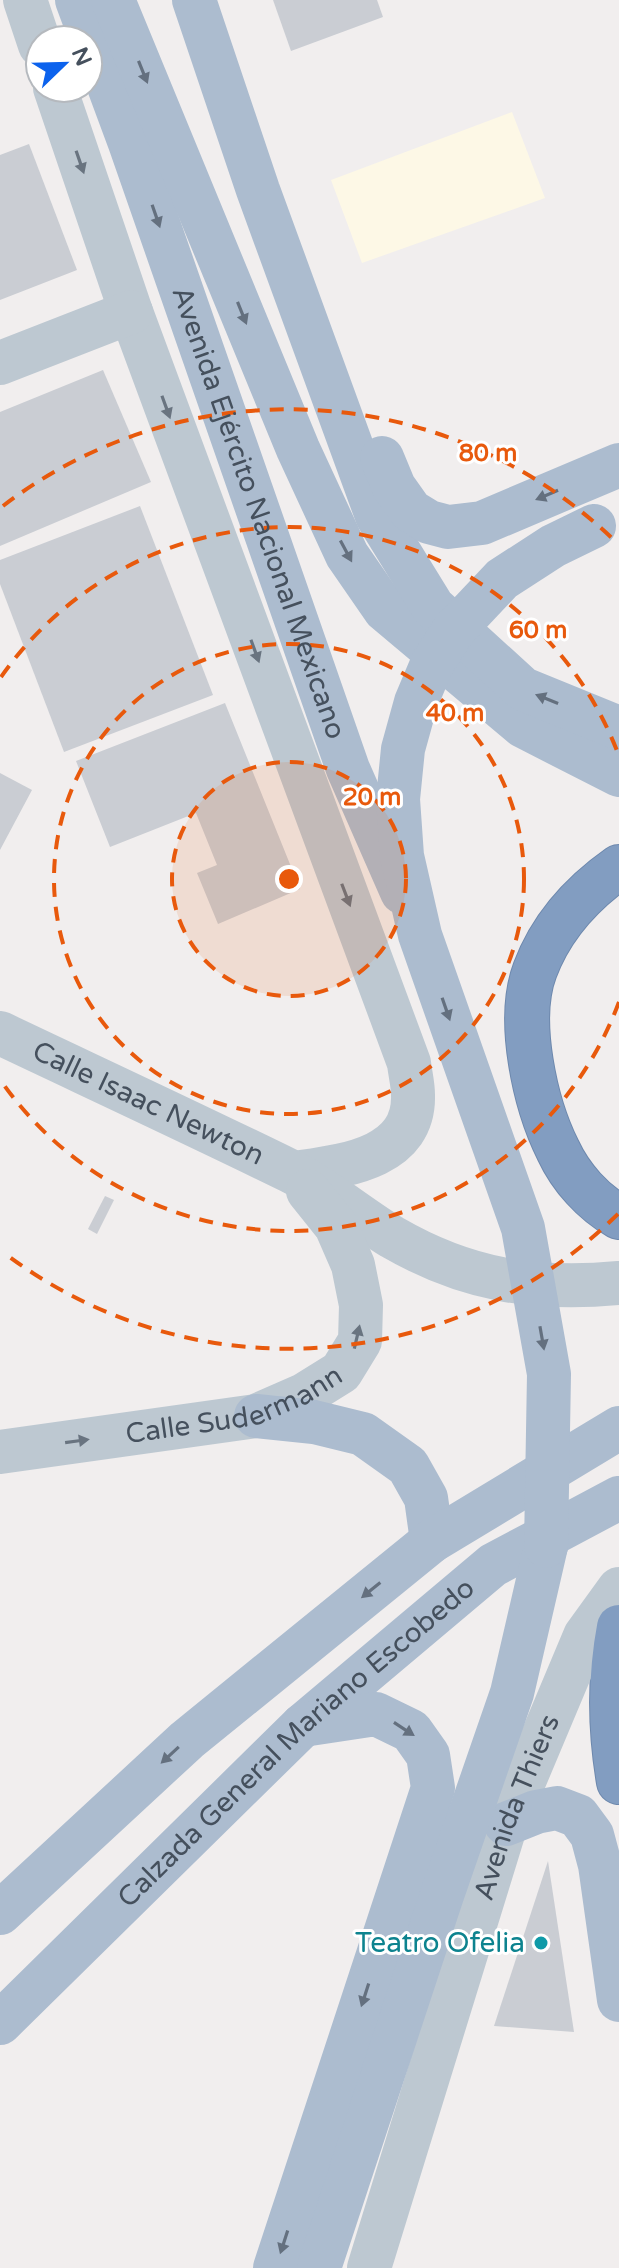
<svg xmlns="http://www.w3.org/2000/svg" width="619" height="2268" viewBox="0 0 619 2268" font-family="'Varela Round',sans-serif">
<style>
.commercial{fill:#fdf8e6}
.building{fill:#cacdd3}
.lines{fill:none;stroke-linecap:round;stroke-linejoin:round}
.highway-casing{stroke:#6d88ad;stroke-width:46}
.minor{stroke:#bdc8d1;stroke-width:44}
.major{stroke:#acbccf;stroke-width:44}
.highway{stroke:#829dc1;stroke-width:44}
.major-bridge{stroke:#acbccf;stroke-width:44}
.oneway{fill:#64707f}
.oneway2{fill:#697480}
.ring{fill:none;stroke:#e8590c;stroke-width:4;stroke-dasharray:14 10}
.culture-dot{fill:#0f9aa8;stroke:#fff;stroke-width:3}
.labels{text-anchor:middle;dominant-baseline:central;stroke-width:6;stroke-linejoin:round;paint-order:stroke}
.street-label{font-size:28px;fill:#45505d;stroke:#fff}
.culture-label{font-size:28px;fill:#0d838f;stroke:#fff;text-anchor:end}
.centre{fill:#e8590c;stroke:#fff;stroke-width:4}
.ring-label{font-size:24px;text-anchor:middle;font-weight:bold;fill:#e8590c;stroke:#fff;stroke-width:6;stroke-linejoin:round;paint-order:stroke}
</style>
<rect width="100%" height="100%" fill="#f1eeee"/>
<polygon class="commercial" points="512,112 545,198 362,263 331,180"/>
<g class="building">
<polygon points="273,0 377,0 383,17 291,51"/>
<polygon points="29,144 77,270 0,300 0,155"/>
<polygon points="103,370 151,482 0,546 0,412"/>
<polygon points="140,506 213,695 64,752 0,584 0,560"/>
<polygon points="225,703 300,889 218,924 197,873 217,865 196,813 110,847 76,761"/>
<polygon points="0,773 32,790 0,850"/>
<polygon points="105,1196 114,1200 97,1234 88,1229"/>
<polygon points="548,1861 574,2032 494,2026"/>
</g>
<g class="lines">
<g class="highway-casing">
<g id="highway">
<path d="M619,867C582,893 551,927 535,970C516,1020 535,1104 558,1150C571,1178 593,1202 619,1217"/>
<path d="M619,1627C609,1680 610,1729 619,1782"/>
</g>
</g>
<g class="minor">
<polyline points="25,0 40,45"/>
<path d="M55,88L131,312L409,1063C410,1073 413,1084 413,1095C415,1159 342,1166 295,1173"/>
<polyline points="0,363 131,312"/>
<path id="s1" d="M0,1033C97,1079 194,1124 290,1171C326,1189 358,1216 392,1237C466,1280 535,1291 619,1283"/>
<path id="s2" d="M0,1452L256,1416L304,1395L341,1372L360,1341L361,1305L353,1265L336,1226L308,1191"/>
<path id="s3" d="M369,2268L506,1824L585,1636L619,1589"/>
</g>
<g class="major">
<path id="s4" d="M77,0L130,143L348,769L402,892"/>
<polyline points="113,0 298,449 347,555 385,610 523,726 619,775"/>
<polyline points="194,0 258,190 377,516 433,607 523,689 619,728"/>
<polyline points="382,458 394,487 411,511 429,522 448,527 482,523 619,465"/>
<polyline points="256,1416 314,1422 363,1434 408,1466 426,1498 432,1541"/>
<polyline points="506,1824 536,1812 557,1808 578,1816 592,1835 600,1865 619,2000"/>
<polyline points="0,1913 187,1740 432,1541 619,1428"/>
<path id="s5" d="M0,2023L303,1725L493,1565L619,1498"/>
<polyline points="275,2268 433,1788 428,1755 411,1731 376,1714 303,1725"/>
<polyline points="319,2268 441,1898 512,1693 546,1546"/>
</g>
<use href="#highway" class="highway"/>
<polyline class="major-bridge" points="546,1546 549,1374 523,1228 420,935 402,856 398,799 403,749 416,702 432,664 453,631 502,579 553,546 594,526"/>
</g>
<defs><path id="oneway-solid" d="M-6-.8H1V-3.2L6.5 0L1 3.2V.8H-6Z" transform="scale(2)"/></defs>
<g class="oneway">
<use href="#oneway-solid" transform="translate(143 72) rotate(68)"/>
<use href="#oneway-solid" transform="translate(156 216) rotate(71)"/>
<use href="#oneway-solid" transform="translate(242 313) rotate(68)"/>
<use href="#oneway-solid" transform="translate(547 495) rotate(157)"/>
<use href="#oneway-solid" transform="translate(346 551) rotate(62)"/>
<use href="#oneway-solid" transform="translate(547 699) rotate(-158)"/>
<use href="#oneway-solid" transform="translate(446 1009) rotate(71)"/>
<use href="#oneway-solid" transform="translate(542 1338) rotate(80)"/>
<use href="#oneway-solid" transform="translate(371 1590) rotate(141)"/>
<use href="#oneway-solid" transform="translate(404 1729) rotate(33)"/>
<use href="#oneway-solid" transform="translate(170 1755) rotate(137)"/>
<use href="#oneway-solid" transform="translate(365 1995) rotate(108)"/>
<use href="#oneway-solid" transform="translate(284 2242) rotate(108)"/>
</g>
<g class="oneway2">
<use href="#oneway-solid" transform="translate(80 162) rotate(71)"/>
<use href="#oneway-solid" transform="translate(166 407) rotate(70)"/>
<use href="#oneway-solid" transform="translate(255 651) rotate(70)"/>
<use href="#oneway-solid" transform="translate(346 895) rotate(69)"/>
<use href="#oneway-solid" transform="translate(357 1337) rotate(-77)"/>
<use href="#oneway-solid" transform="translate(77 1441) rotate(-8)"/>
</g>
<circle cx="289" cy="879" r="117" fill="#e8590c" fill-opacity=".12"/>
<g class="ring">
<circle cx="289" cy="879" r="117"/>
<circle cx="289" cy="879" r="235"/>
<path d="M619 1002A352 352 0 0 1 1 1081M1 677A352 352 0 0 1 619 756"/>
<path d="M618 1214A470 470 0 0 1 3 1252M3 506A470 470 0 0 1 618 544"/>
</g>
<circle class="culture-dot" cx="541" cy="1943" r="8"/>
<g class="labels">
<g class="street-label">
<text stroke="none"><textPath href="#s4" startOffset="544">Avenida Ejército Nacional Mexicano</textPath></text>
<text stroke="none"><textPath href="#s1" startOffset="164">Calle Isaac Newton</textPath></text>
<text stroke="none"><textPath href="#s2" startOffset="240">Calle Sudermann</textPath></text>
<text stroke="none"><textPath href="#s5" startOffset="408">Calzada General Mariano Escobedo</textPath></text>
<text stroke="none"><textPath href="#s3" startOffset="484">Avenida Thiers</textPath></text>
</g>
<g class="culture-label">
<text x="525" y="1943">Teatro Ofelia</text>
</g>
</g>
<circle cx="289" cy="879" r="12" class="centre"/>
<g class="ring-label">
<text x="488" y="461">80 m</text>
<text x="538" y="638">60 m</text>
<text x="455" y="721">40 m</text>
<text x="372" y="805">20 m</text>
</g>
<g transform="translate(64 64) rotate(67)"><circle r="38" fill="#ffffff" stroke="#b5b9be" stroke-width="2"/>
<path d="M0-6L14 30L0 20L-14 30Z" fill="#0c62ed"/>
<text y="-12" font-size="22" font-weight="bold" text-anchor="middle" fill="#45505d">N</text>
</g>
</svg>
